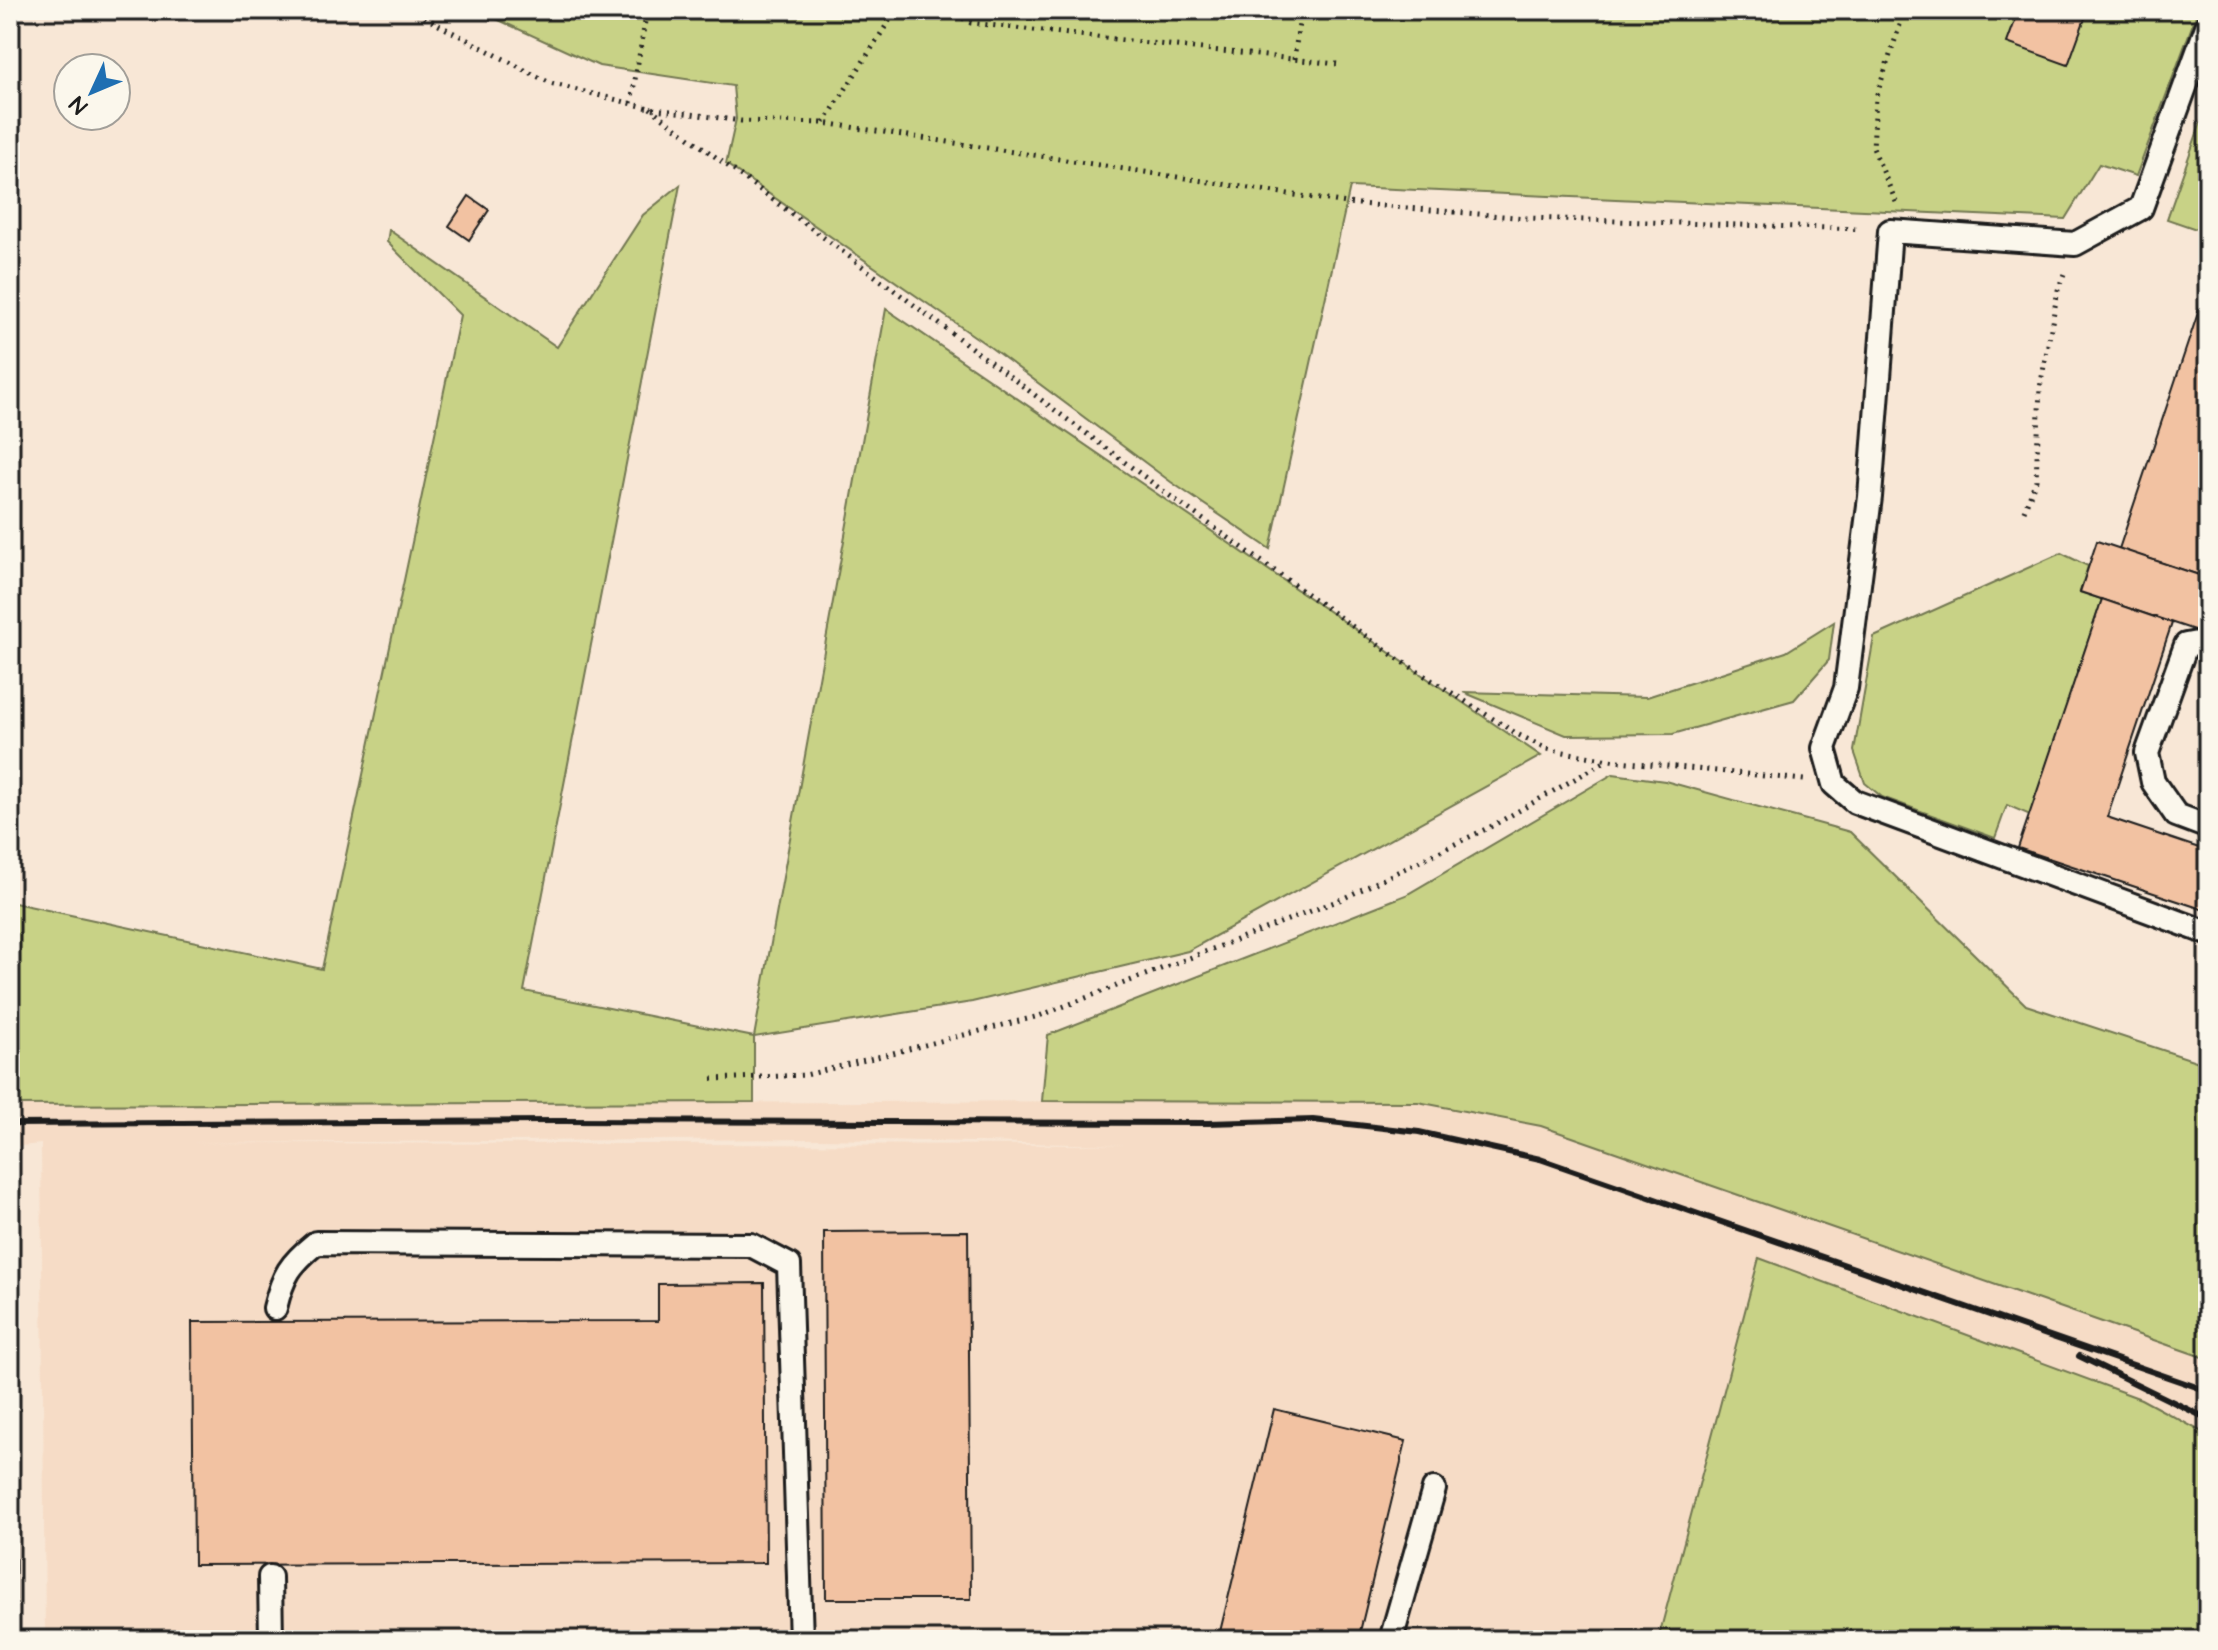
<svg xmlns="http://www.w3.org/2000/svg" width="2218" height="1650" viewBox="0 0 2218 1650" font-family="'Architects Daughter',sans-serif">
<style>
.built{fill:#f6dcc6;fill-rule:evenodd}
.green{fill:#c8d286;stroke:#727751;stroke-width:2}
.building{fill:#f2c2a2;stroke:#1c1c1c;stroke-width:2}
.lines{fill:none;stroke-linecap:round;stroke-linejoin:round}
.lane-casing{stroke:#1c1c1c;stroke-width:28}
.path{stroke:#1c1c1c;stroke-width:5;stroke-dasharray:2 6;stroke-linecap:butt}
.lane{stroke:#fbf7ec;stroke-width:22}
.rail{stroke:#1c1c1c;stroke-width:6}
</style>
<rect width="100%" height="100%" fill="#f8e7d6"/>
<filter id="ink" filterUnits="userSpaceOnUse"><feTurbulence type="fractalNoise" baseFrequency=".0125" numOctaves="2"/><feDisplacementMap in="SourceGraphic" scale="16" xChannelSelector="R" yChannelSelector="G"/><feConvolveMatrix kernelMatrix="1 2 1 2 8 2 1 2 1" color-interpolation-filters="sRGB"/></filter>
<g filter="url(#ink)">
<path class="built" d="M1315,1100L1419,1102L1541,1126L2208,1359V1435L2141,1399L1760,1259L1658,1640H45L41,1144L10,1147V1106ZM821,1139L1127,1145L189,1143Z"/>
<g class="green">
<polygon points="477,10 2198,10 2136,176 2099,164 2065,219 1350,187 1270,549 1171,482 990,347 726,164 736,119 733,86 599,66"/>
<polygon points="2208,102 2208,233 2167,219"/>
<polygon points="680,185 524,991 754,1037 886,309 1541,756 1188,951 972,1002 754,1037 754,1102 10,1105 10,902 322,969 460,315 387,242 389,230 557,347 643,215"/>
<polygon points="2061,553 2088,566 2080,592 2102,599 2030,815 2007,805 1995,838 1882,797 1865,783 1854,751 1874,637"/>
<polygon points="1834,622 1829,660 1794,700 1673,734 1566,735 1463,692 1647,697 1786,652"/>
<polygon points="1613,774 1665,781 1850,832 2026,1005 2208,1065 2208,1359 1541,1126 1418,1102 1042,1101 1048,1035 1406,895"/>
<polygon points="1759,1258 2141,1399 2208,1435 2208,1640 1658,1640"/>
</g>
<g class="building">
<polygon points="2019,10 2088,10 2068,65 2007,43"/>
<polygon points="469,196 489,210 469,240 449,226"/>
<polygon points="2207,286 2208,286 2208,578 2119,549"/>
<polygon points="2097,541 2208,578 2208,599 2197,631 2080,592"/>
<polygon points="2102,599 2172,623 2107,817 2208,851 2208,911 2018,848"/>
<polygon points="10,1204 14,1204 16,1640 10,1640"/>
<polygon points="968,1231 971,1599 826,1599 824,1232"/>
<polygon points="764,1283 766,1563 194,1565 192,1322 658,1321 658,1284"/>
<polygon points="1274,1409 1406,1441 1358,1640 1218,1640"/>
<polygon points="762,1635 762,1640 645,1640 645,1636"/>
</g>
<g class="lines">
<g class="lane-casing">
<g id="lane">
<polyline points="2208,24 2141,208 2075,244 1890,231 1870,497 1846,688 1824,748 1834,784 1855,802 2208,933"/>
<polyline points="2208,641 2186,645 2147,753 2153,782 2176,815 2208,827"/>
<path d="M275,1308C283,1275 290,1264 316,1243L751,1245L789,1265L801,1640"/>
<polyline points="270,1577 271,1640"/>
<polyline points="1391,1640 1434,1489"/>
</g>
</g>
<g class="path">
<polyline points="410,10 550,83 649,108 741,121 824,123 1347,203 1526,218 1860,229"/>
<polyline points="949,10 971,23 1337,64"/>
<polyline points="1294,59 1301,10"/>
<polyline points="631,103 647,10"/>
<polyline points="650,108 1166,493 1398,659 1519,735 1547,749 1609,760 1804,780"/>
<polyline points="824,123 896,10"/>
<polyline points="1896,202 1873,148 1876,97 1905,10"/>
<polyline points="2024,511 2036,480 2040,388 2058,290 2065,271"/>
<polyline points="712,1079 806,1075 1039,1016 1342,899 1492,826 1608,760"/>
</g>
<use href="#lane" class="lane"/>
<g class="rail">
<polyline points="10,1124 560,1121 1208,1123 1313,1120 1419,1132 1540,1159 2208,1391"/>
<polyline points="2079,1356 2208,1419"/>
</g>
</g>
</g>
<rect width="2218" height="1650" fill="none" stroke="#fbf7ec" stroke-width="40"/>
<rect x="20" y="20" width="2178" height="1610" fill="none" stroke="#1c1c1c" stroke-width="3" filter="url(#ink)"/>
<g transform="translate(92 92) rotate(226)"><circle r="38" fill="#fbf7ec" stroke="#a29f99" stroke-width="2"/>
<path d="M0-6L14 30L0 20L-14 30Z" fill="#1f6fb2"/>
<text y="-12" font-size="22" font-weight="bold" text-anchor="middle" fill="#1c1c1c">N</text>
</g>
</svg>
